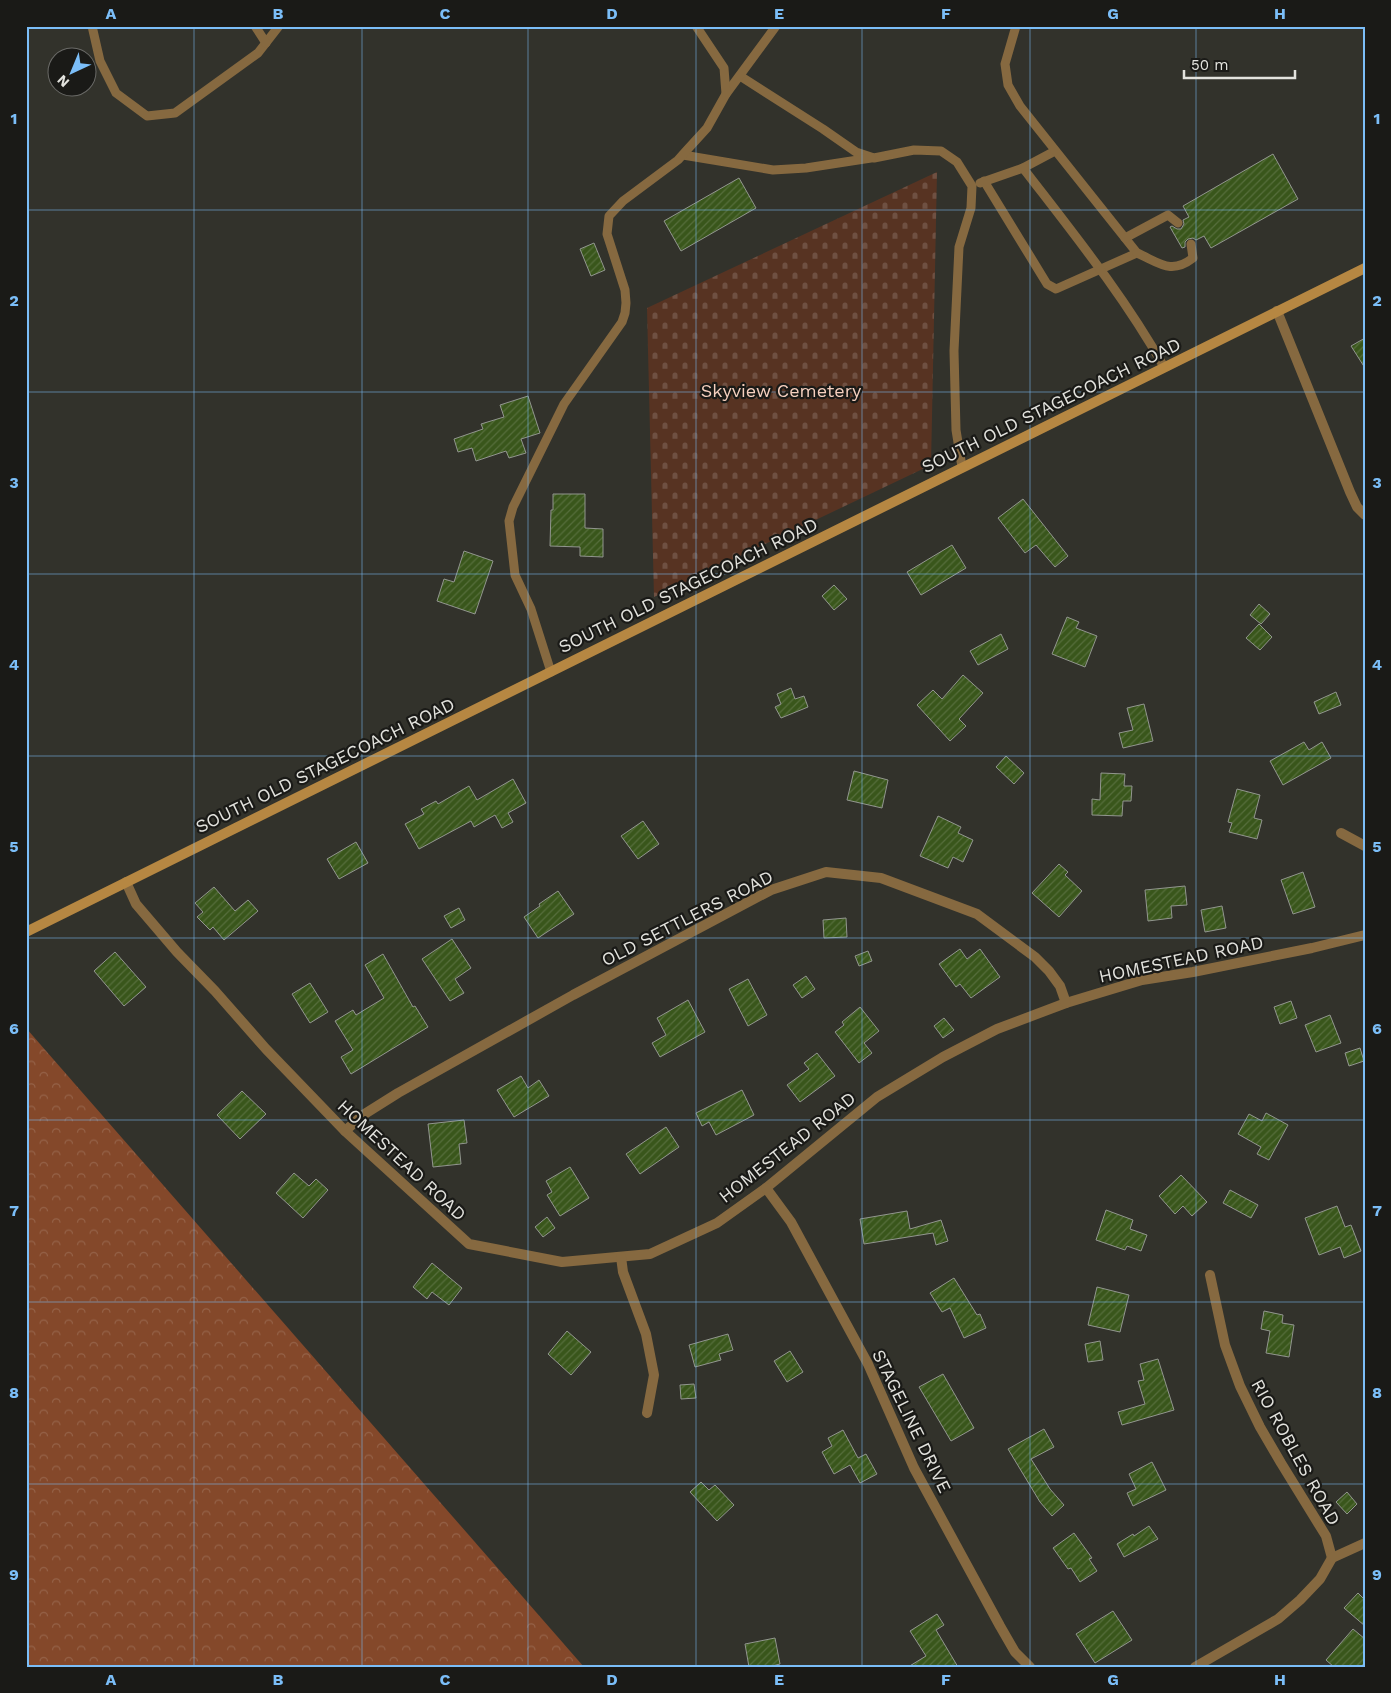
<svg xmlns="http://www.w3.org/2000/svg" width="1391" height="1693" viewBox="0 0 1391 1693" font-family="'Work Sans',sans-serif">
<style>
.forest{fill:url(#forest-crowns)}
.cemetery{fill:url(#cemetery-stones)}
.building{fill:url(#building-hatch);stroke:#92968f}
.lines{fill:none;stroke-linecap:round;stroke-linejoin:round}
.lane{stroke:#866940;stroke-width:9}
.street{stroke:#866940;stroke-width:10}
.secondary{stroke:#b68742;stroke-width:10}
.grid{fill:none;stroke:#7bbef8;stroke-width:1;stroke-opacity:0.55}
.labels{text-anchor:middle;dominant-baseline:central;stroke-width:4.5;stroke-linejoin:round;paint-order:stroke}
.park-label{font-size:18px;fill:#f6d0bf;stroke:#1a1a17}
.street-label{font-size:18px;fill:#e3e3de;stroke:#1a1a17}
.neatline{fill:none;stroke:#7bbef8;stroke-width:2}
.grid-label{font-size:16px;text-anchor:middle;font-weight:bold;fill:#7bbef8}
</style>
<defs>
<pattern id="forest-crowns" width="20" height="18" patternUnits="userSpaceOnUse" patternTransform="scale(1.25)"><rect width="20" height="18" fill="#84482a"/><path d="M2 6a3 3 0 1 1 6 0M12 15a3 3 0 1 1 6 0" fill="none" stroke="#956248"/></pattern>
<pattern id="cemetery-stones" width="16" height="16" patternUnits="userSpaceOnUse" patternTransform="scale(1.25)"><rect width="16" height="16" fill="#573322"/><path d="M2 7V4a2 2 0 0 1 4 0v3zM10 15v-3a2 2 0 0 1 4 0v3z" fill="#6f5042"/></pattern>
<pattern id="building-hatch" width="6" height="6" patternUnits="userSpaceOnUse" patternTransform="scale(1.25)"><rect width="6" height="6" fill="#39561b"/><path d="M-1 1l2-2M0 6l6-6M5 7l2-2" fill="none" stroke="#566e3c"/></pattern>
</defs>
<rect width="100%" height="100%" fill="#32322b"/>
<polygon class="forest" points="26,1028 584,1667 26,1667"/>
<polygon class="cemetery" points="937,172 931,465 654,597 647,308"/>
<g class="building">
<polygon points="1273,154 1298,199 1211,248 1204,236 1196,240 1193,238 1188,239 1185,242 1185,247 1182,248 1170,227 1172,226 1177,229 1181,229 1184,224 1183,220 1189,217 1183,206"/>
<polygon points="739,178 756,208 681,251 664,221"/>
<polygon points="594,243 605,270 591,276 580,249"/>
<polygon points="1365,338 1365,368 1351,346"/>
<polygon points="528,396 540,433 521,439 526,453 509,458 506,451 476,461 472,448 458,452 454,439 483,429 481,424 504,417 500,405"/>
<polygon points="553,494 585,494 585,528 603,529 603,557 580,556 580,547 550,546 551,510 553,510"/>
<polygon points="1023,499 1068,556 1055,567 1036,545 1025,553 998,518"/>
<polygon points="952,545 966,568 921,595 907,572"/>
<polygon points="464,551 493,561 475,614 437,601 444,579 454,582"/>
<polygon points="834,585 847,599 834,610 822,596"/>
<polygon points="1259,604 1270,614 1261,624 1250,615"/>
<polygon points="1067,617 1079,622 1076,628 1097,636 1085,667 1052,654"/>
<polygon points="1259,624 1272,637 1260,650 1246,638"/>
<polygon points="1001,634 1008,649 978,665 970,651"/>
<polygon points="963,675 983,693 959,719 966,726 950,741 917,705 933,690 942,699"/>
<polygon points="791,688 795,699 804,696 808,707 781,718 775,707 781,704 777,694"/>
<polygon points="1336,692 1341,705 1319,714 1314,702"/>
<polygon points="1144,704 1153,741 1123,748 1119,733 1133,730 1127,708"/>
<polygon points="1304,742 1309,750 1322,742 1331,758 1283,785 1270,761"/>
<polygon points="1006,756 1024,773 1014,784 996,767"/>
<polygon points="854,771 888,780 882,808 847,800"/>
<polygon points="1101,773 1125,774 1124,786 1132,786 1131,801 1123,801 1122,816 1092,815 1092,799 1100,800"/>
<polygon points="513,779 526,803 508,813 513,822 502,828 495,815 474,827 471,821 419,849 405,824 424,814 421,809 436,801 438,804 469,786 477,800"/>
<polygon points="1237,789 1260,795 1254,818 1262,820 1257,839 1229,832 1232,823 1228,822"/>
<polygon points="938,816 961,827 958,833 973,840 963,862 953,857 948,868 920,856"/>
<polygon points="643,821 659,844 638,859 621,836"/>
<polygon points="356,842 368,863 339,879 327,859"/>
<polygon points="1059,864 1068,872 1065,875 1082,891 1059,917 1032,893"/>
<polygon points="1303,872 1315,907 1293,914 1281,880"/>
<polygon points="1185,886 1187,905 1171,906 1172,918 1148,921 1145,890"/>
<polygon points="214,887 235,911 248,900 258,911 224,940 213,927 210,930 197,917 203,912 195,903"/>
<polygon points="558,891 574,914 538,938 524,917 540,906 539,904"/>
<polygon points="1222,906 1226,928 1205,932 1201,910"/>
<polygon points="459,908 465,920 451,928 444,916"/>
<polygon points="846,918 847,937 824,938 823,920"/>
<polygon points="452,939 471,968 455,979 464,993 450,1001 422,959"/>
<polygon points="960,949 967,959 980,949 1000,977 971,998 960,984 956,987 939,964"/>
<polygon points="868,951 872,961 859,966 855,956"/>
<polygon points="115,952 146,987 124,1006 94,971"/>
<polygon points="383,954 413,1007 415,1006 428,1027 351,1074 341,1057 353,1050 335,1021 353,1010 356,1015 384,998 365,965"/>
<polygon points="806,976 815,989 802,998 793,985"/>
<polygon points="748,979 767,1015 748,1026 729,989"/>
<polygon points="310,983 328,1012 310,1023 292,994"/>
<polygon points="688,1000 705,1032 660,1057 652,1043 666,1035 657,1018"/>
<polygon points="1291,1001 1297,1018 1280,1024 1274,1007"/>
<polygon points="860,1007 879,1031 864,1043 872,1053 859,1063 835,1032 844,1025 842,1022"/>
<polygon points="1330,1015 1341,1043 1316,1052 1305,1025"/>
<polygon points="944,1018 954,1030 943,1038 934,1026"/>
<polygon points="1360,1048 1364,1061 1349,1066 1345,1053"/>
<polygon points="817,1053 835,1076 800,1102 787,1085 809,1069 804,1063"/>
<polygon points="521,1076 528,1088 539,1080 549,1096 514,1117 497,1090"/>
<polygon points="742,1090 754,1115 716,1135 709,1122 702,1126 696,1113"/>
<polygon points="242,1091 266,1114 240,1139 217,1115"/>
<polygon points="1266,1113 1288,1125 1269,1160 1257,1154 1261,1147 1238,1134 1249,1114 1262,1121"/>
<polygon points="464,1120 467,1143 459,1144 461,1164 433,1167 428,1124"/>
<polygon points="666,1127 679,1147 640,1174 626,1154"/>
<polygon points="570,1167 589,1198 560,1216 547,1195 552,1192 546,1181"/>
<polygon points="294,1173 309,1186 316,1179 328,1190 303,1218 276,1193"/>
<polygon points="1181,1175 1207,1202 1192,1216 1183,1206 1175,1214 1159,1196"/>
<polygon points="1230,1190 1258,1205 1251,1218 1223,1203"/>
<polygon points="1337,1206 1345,1227 1351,1225 1361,1251 1344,1258 1340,1247 1319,1255 1305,1218"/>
<polygon points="1106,1210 1133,1220 1130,1229 1147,1235 1141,1251 1127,1246 1125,1250 1096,1240"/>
<polygon points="907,1211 910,1229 941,1220 948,1241 936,1245 933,1233 864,1244 860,1219"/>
<polygon points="547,1217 555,1228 543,1237 535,1227"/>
<polygon points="432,1263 462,1288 449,1305 432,1292 427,1299 413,1287"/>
<polygon points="954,1278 977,1315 980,1314 986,1328 964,1338 950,1308 942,1312 930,1293"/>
<polygon points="1097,1287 1129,1295 1120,1332 1088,1325"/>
<polygon points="1264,1311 1283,1315 1282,1323 1294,1325 1289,1357 1266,1353 1270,1331 1261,1329"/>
<polygon points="567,1331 591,1352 571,1375 548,1354"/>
<polygon points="728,1334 733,1350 719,1354 721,1360 695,1367 689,1345"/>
<polygon points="1100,1341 1103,1360 1088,1362 1085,1344"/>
<polygon points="790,1351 803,1372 787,1382 774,1361"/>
<polygon points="1158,1359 1174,1410 1122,1425 1118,1412 1145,1404 1138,1381 1144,1380 1140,1364"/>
<polygon points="943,1374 974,1428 951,1441 919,1387"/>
<polygon points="694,1384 696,1398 681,1399 680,1385"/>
<polygon points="1044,1429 1054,1447 1031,1459 1050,1489 1064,1505 1052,1516 1040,1502 1008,1449"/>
<polygon points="843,1430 858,1458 866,1454 877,1474 860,1483 850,1465 834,1474 822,1452 832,1446 828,1438"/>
<polygon points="1152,1462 1166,1490 1133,1506 1127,1493 1136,1489 1129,1474"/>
<polygon points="701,1482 709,1490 715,1485 734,1505 717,1521 690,1492"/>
<polygon points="1347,1492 1357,1504 1347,1514 1336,1502"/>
<polygon points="1149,1526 1158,1539 1124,1557 1117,1544 1133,1534 1134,1536"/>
<polygon points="1074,1533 1092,1558 1089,1559 1097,1571 1080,1582 1071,1568 1068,1569 1053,1548"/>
<polygon points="1358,1593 1365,1600 1365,1626 1344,1608"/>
<polygon points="1113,1611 1132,1640 1095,1663 1076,1634"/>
<polygon points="937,1614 944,1625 936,1630 958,1667 908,1667 926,1656 910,1631"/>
<polygon points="1353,1629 1365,1639 1365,1662 1361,1667 1334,1667 1326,1660"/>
<polygon points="775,1638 780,1664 768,1667 749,1667 745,1644"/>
</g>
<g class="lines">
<g class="lane">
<polyline points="92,26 100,61 116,93 147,116 175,113 258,53 279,26"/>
<polyline points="255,26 266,43"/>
<polyline points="740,76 823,129 856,152 874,158 914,150 941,151 957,162 972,186 971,208 959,247 954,351 956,430 962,467"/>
<polyline points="726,94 776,26"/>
<polyline points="683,155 773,170 806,168 871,158"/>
<polyline points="1023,168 1055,151"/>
<polyline points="984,181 1047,284 1056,289 1137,253 1020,106 1008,85 1005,64 1016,26"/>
<path d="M980,183L1023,168C1073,233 1124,296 1164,367"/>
<polyline points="1125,238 1168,215 1178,223"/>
<path d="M1137,253C1160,263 1171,275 1193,258L1191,244"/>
<polyline points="551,672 531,609 515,575 509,521 513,507 564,404 622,322 625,313 626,303 625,290 607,234 609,216 623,201 678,160 686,151 707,128 726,94 724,68 696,26"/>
</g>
<g class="street">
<polyline points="1277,311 1350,492 1357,507 1365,515"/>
<polyline points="1341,833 1365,846"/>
<polyline points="126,882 136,904 177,952 215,991 266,1049 345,1131 469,1244 562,1262 650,1254 717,1223 766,1188 877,1097 943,1057 997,1029 1066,1003 1142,980 1193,972 1312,948 1365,935"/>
<polyline points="345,1131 363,1115 398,1093 573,995 771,890 826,872 881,878 977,914 1035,957 1049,971 1060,986 1066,1003"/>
<polyline points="766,1188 791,1222 868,1364 914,1468 1000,1626 1015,1652 1030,1667"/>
<polyline points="621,1257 623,1272 646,1334 654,1375 647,1413"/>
<polyline points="1210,1275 1225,1345 1240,1386 1260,1427 1281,1463 1326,1536 1332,1558"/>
<polyline points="1195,1667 1278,1619 1300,1600 1320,1579 1332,1558 1365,1543"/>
</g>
<polyline class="secondary" points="26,932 1365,268"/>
</g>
<path class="grid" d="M194,26V1667M362,26V1667M528,26V1667M696,26V1667M862,26V1667M1030,26V1667M1196,26V1667M26,210H1365M26,392H1365M26,574H1365M26,756H1365M26,938H1365M26,1120H1365M26,1302H1365M26,1484H1365"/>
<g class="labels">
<g class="park-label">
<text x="781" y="390">Skyview Cemetery</text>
</g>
<g class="street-label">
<text transform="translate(1051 405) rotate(-26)">SOUTH OLD STAGECOACH ROAD</text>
<text transform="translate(688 585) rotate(-26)">SOUTH OLD STAGECOACH ROAD</text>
<text transform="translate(325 765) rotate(-26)">SOUTH OLD STAGECOACH ROAD</text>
<text transform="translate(687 918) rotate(-27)">OLD SETTLERS ROAD</text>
<text transform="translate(1181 959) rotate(-12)">HOMESTEAD ROAD</text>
<text transform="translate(787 1147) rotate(-38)">HOMESTEAD ROAD</text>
<text transform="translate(402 1160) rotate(43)">HOMESTEAD ROAD</text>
<text transform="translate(912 1421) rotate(64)">STAGELINE DRIVE</text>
<text transform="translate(1296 1452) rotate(61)">RIO ROBLES ROAD</text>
</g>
</g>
<rect width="1391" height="1693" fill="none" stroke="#1a1a17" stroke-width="55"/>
<g transform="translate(72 72) rotate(224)"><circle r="24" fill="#1a1a17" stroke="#6a6a67"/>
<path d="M0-4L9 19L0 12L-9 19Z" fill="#7bbef8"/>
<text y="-8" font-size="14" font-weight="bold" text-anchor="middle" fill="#e3e3de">N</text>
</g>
<path d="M1184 70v8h111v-8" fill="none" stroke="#e3e3de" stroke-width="2.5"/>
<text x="1191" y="70" font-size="15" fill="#e3e3de" stroke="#1a1a17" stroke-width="4" paint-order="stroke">50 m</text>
<rect x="28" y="28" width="1336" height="1638" class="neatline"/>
<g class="grid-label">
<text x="111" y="19">A</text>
<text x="278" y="19">B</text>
<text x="445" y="19">C</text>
<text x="612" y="19">D</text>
<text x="779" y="19">E</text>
<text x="946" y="19">F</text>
<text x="1113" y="19">G</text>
<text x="1280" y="19">H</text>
<text x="14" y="124">1</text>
<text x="1377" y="124">1</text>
<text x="14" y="306">2</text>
<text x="1377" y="306">2</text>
<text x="14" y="488">3</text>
<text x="1377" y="488">3</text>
<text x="14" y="670">4</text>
<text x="1377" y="670">4</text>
<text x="14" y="852">5</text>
<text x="1377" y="852">5</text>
<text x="14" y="1034">6</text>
<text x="1377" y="1034">6</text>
<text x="14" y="1216">7</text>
<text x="1377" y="1216">7</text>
<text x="14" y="1398">8</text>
<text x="1377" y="1398">8</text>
<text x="14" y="1580">9</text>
<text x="1377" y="1580">9</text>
<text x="111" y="1685">A</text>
<text x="278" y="1685">B</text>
<text x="445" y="1685">C</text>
<text x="612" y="1685">D</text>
<text x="779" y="1685">E</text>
<text x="946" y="1685">F</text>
<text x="1113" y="1685">G</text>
<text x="1280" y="1685">H</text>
</g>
</svg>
